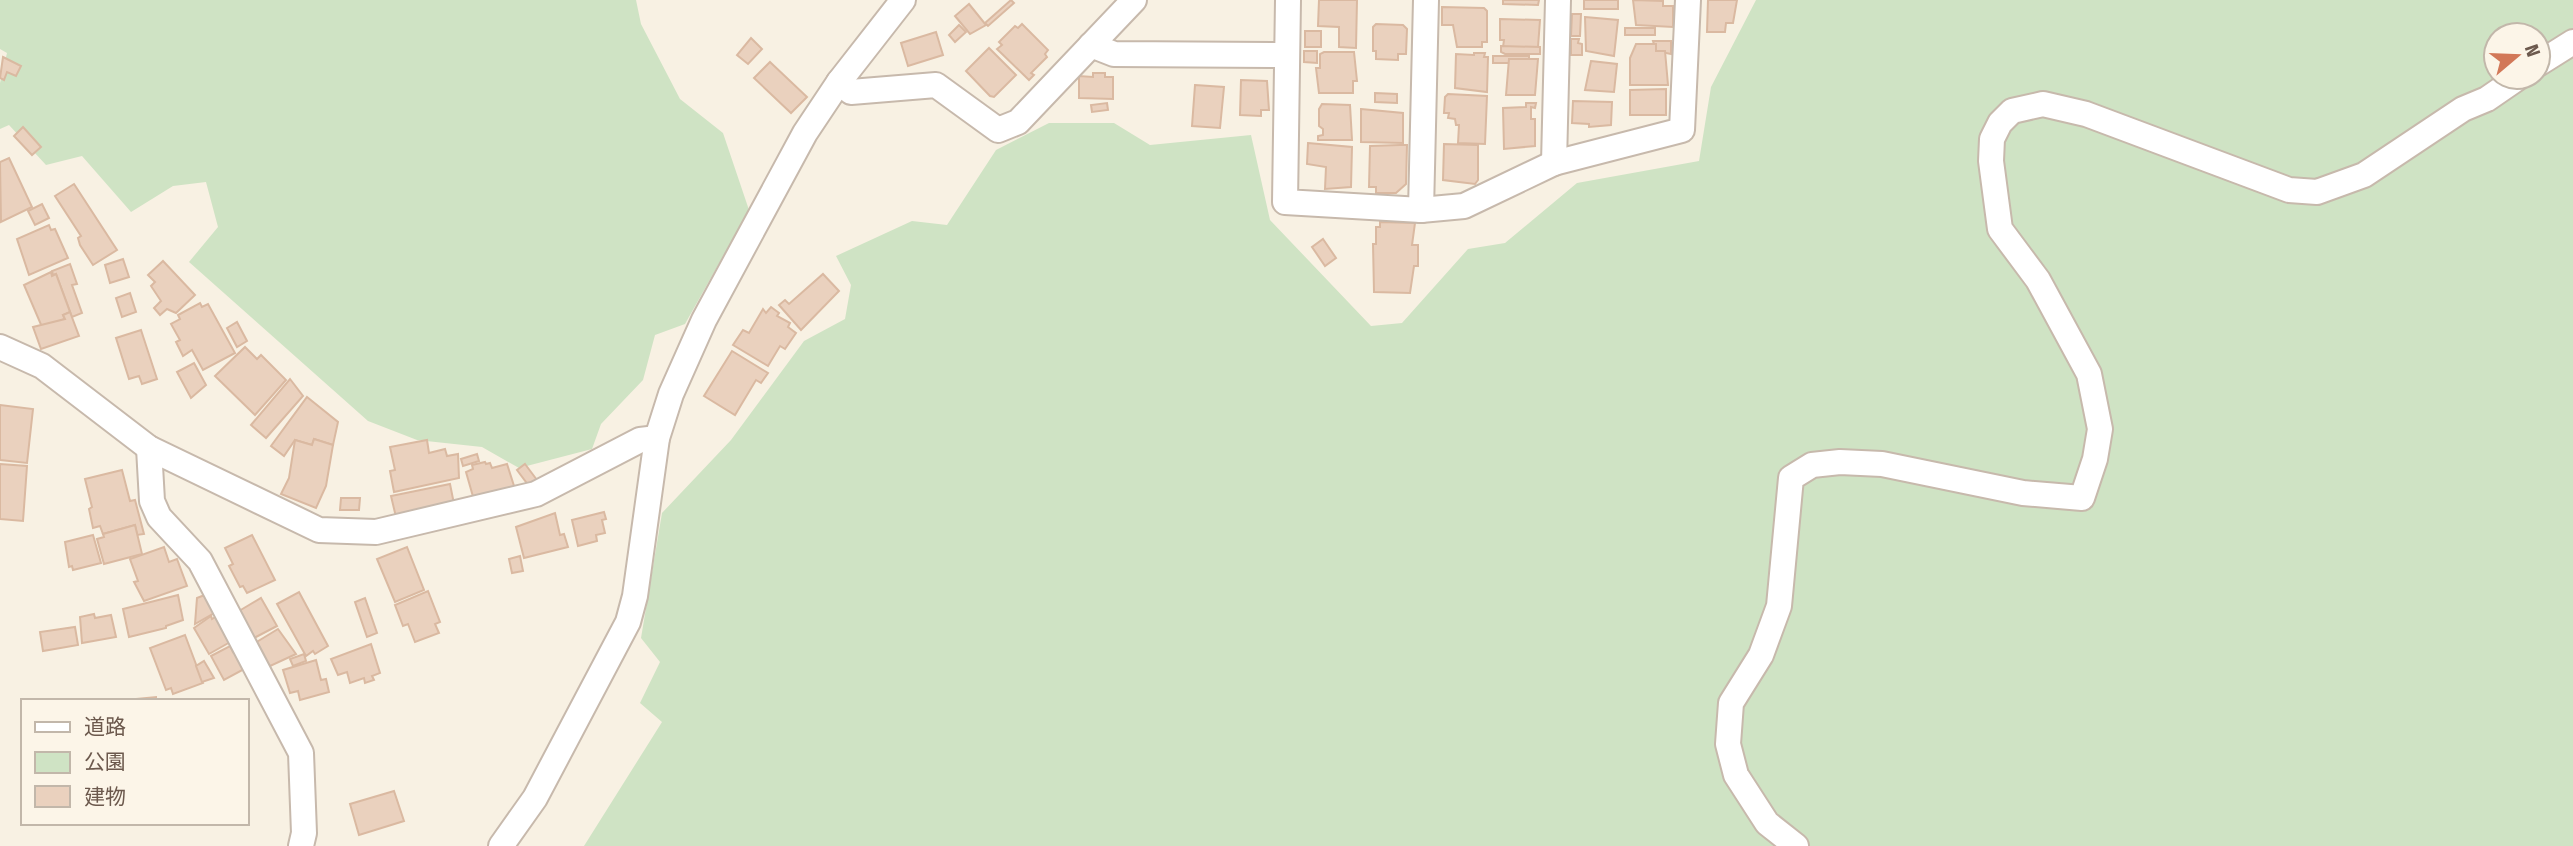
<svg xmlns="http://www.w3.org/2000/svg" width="2573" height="846" viewBox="0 0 2573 846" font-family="'Fira Sans Condensed','Noto Sans JP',sans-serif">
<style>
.green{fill:#cfe3c4;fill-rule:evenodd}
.building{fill:#ead1be;stroke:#dab9a1;stroke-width:2}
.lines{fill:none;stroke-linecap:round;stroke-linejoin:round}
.minor-casing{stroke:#c7b9ac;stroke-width:28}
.minor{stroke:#fff;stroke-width:24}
</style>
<rect width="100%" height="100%" fill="#f8f1e3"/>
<g class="green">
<polygon points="0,0 636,0 641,24 680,99 723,133 749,210 685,324 655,335 643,380 601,424 592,449 519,468 482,447 417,440 368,421 189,262 218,227 206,182 173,186 131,212 82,156 46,165 9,125 0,129 0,83 7,53 0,49"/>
<path d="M1756,0H2573V846H584L662,722L640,703L660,662L641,638L662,513L731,440L804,341L845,319L851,285L836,256L912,221L947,225L996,150L1049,123H1114L1150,145L1251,135L1270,220L1371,326L1402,323L1468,249L1505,243L1577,183L1699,161L1711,87ZM2496,35H2538V77H2496Z"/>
</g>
<g class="building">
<polygon points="1011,0 1014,3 988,26 985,23"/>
<polygon points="1319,0 1357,0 1356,48 1339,47 1339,27 1318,26"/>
<polygon points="1503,0 1539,0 1538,5 1503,4"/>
<rect x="1584" y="0" width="34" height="9"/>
<polygon points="1633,0 1663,1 1663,6 1673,6 1673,27 1636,25"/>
<polygon points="1708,0 1737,0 1733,23 1726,23 1725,32 1707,32"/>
<polygon points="969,4 986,25 970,34 955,16"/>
<polygon points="1442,7 1484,8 1487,11 1487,42 1482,42 1482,47 1457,47 1453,25 1442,25"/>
<polygon points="1572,14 1581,14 1580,36 1571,36"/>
<polygon points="1585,17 1618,20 1614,56 1586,51"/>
<polygon points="1500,19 1540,20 1538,47 1503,47 1504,40 1500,40"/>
<polygon points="1022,24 1048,50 1045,54 1047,57 1031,73 1034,75 1029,80 997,49 1002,45 999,42 1015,26 1018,28"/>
<polygon points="1376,24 1403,25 1407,29 1406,54 1398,54 1398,60 1376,59 1376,51 1373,51 1373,27"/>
<polygon points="959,25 966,32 955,42 949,35"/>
<rect x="1625" y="28" width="30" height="7"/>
<rect x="1305" y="31" width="16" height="16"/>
<polygon points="936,32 943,55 908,66 901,43"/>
<polygon points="751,38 762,49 748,64 737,55"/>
<polygon points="1571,39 1579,39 1578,43 1582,44 1582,55 1571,55"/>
<polygon points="1653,41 1671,41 1671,54 1656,51"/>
<polygon points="1636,44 1656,44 1656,51 1665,51 1668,85 1630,85 1630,58"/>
<polygon points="1501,46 1540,47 1540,54 1505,54 1501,52"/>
<polygon points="989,48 1016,75 994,97 990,96 966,71"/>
<polygon points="1304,51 1317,51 1317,63 1304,62"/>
<polygon points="1324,52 1354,52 1357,81 1353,81 1353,93 1319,93 1316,68 1320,68 1320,54"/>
<polygon points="1474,53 1485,53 1484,57 1488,57 1487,92 1455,88 1456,54 1474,55"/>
<polygon points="1493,56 1529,56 1529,59 1509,59 1509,63 1493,63"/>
<polygon points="3,57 21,66 16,76 7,72 4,80 0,78"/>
<polygon points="1509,59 1538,59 1535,95 1506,95"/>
<polygon points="1591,61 1617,64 1614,92 1585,90"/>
<polygon points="770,62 807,97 791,113 754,78"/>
<polygon points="1093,73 1105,73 1105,77 1113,77 1113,99 1079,98 1079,76 1093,77"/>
<polygon points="1241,80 1267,81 1269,110 1261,110 1261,116 1240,115"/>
<polygon points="1195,85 1224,87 1220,128 1192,126"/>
<polygon points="1666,89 1666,115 1630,115 1630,90"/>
<polygon points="1375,93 1397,94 1397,103 1375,102"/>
<polygon points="1448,94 1487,96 1485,144 1458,143 1459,125 1456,125 1455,119 1448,118 1449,113 1444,113 1445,97"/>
<polygon points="1573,101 1612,102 1611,125 1589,127 1589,124 1572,123"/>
<polygon points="1107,103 1108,110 1092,112 1091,105"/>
<polygon points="1526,103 1536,103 1535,108 1531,107 1531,119 1535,119 1535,146 1504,149 1503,108 1526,107"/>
<polygon points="1322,104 1350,105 1352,140 1318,140 1318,136 1323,135 1323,129 1319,126 1319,109"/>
<polygon points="1361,109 1403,113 1403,143 1361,142"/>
<polygon points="23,127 41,147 32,155 14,136"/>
<polygon points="1308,143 1352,147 1351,187 1325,189 1326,167 1307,164"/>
<polygon points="1444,144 1478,145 1478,180 1475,184 1443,180"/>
<polygon points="1400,145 1407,145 1406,184 1396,193 1376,193 1376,187 1369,187 1370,146"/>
<polygon points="9,158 32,207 1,222 0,162"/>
<polygon points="74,184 117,250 93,265 80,245 78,238 81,236 55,196"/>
<polygon points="42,204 49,218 35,225 28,211"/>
<polygon points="1380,222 1415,223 1412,245 1418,245 1418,266 1414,266 1410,293 1374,292 1373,244 1376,244 1376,227 1380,227"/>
<polygon points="49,225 51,230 55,229 68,258 29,275 17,239"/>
<polygon points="1323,239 1336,258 1325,266 1312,247"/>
<polygon points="123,259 129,277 110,283 105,265"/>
<polygon points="163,261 195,295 176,313 167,309 160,315 154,308 161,301 151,286 155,282 148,275"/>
<polygon points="70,264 77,284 72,285 82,313 72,317 56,274 53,275 52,271"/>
<polygon points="51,272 52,276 56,274 70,312 63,315 65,319 42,327 24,285"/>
<polygon points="823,274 839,291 801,330 779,305 785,300 789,304"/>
<polygon points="130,293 136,312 122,317 116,298"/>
<polygon points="200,303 202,307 208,304 235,353 203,370 192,350 183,356 176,342 180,340 171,324 180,319 178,315"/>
<polygon points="771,307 779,313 777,316 790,323 788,327 796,333 785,349 780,346 768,366 733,345 743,330 749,333 763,309 766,313"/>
<polygon points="70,312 79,336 41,349 33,327 65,319 63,315"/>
<polygon points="237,322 247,341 237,347 227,328"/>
<polygon points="141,330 157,379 142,384 139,376 129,379 116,338"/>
<polygon points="245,347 257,359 261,355 286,380 255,415 215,376"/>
<polygon points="732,351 768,373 761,383 756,380 735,415 704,396"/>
<polygon points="194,363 206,385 191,398 177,372"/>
<polygon points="290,379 303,396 266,438 251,425"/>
<polygon points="307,397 338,422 333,445 314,439 312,445 295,440 284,456 271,446"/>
<polygon points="0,405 33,409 27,463 0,460"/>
<polygon points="314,439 333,445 326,486 316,508 281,494 289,478 295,440 312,445"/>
<polygon points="427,440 429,453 445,449 447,456 458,454 459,478 394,492 390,471 395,470 390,447"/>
<polygon points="477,454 479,461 463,466 461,459"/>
<polygon points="485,462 486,464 490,463 492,468 507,464 515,489 474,500 466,472 473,469 472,465"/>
<polygon points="0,464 27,466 23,521 0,519"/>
<polygon points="525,464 537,480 529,486 517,470"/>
<polygon points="122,470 130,501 135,500 144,534 137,535 135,525 103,534 100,526 93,528 89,509 92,507 85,479"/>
<polygon points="450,484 454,504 396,517 391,496"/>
<polygon points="341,498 360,498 359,510 340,510"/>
<polygon points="604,512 606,519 602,520 605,533 596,535 597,541 578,546 572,520"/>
<polygon points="555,513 560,535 564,534 568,547 524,558 516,527"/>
<polygon points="135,525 142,554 104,564 97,539 104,537 103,534"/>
<polygon points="93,535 101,563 73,570 72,566 69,567 65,542"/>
<polygon points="252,535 275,580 247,593 243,586 240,587 229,566 233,564 225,548"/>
<polygon points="164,547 169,562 177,559 187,586 144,601 134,582 138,581 130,559"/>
<polygon points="407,547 424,590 395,602 377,559"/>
<polygon points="520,556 523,571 512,573 509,559"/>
<polygon points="428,591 440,622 435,624 439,633 415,642 408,624 403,626 395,605"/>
<polygon points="299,592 328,646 315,654 313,651 306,656 277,604"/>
<polygon points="207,594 216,612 195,624 197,598"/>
<polygon points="178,595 183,620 166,626 166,628 129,637 123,609"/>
<polygon points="261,598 277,626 254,638 239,611"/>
<polygon points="365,598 377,633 367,637 355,602"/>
<polygon points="94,614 95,618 111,615 116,637 82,643 80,617"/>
<polygon points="211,616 212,619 217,616 232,641 209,654 194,628"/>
<polygon points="75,627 78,645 43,651 40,632"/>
<polygon points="278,629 296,654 268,667 255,643"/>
<polygon points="185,635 203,683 173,694 171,688 166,690 150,648"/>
<polygon points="371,644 380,673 372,676 374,680 365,683 364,678 350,683 347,672 338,675 331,659"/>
<polygon points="230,646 233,652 237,649 246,668 224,680 211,656"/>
<polygon points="304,654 306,661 293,666 290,659"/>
<polygon points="316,660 321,680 326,679 329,692 300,700 298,691 290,693 283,670"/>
<polygon points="204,661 214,678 202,682 196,666"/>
<polygon points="156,697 156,701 115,701"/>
<polygon points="394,791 404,821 359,835 350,804"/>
</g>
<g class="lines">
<g class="minor-casing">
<g id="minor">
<polyline points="1288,0 1285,202 1421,210 1464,206 1554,163 1682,130 1688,0"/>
<polyline points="1091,45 1114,54 1287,55"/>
<polyline points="2538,64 2573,42"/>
<polyline points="839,82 851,92 936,85 998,130 1018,122 1134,0"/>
<polyline points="1554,163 1558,0"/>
<polyline points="1421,210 1426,0"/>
<polyline points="0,347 42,366 149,448 319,530 376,532 536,494 640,440 657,438"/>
<polyline points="149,448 152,501 159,517 200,561 301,753 304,833 301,846"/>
<polyline points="501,846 535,798 628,622 635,596 657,438 671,394 704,320 805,133 839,82 903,0"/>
<polyline points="1796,846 1767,823 1736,775 1728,744 1731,703 1761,655 1779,606 1791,478 1812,465 1840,462 1882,464 2023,493 2082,498 2095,459 2100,429 2089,374 2038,280 2000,229 1991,161 1992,139 2000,123 2012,111 2043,104 2086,114 2289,190 2317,192 2364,175 2463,109 2487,99 2519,77"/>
</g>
</g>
<use href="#minor" class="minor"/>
</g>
<rect x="21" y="699" width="228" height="126" fill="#fcf5e8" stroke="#c2b7aa" stroke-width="2"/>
<rect x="35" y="722" width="35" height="10" fill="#ffffff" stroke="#c2b7aa" stroke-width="2"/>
<text x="84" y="734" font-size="21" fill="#6c594d">道路</text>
<rect x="35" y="752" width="35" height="21" fill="#cfe3c4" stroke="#c2b7aa" stroke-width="2"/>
<text x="84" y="769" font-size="21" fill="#6c594d">公園</text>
<rect x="35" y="786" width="35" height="21" fill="#ead1be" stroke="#c2b7aa" stroke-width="2"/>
<text x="84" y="804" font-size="21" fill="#6c594d">建物</text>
<g transform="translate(2517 56) rotate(71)"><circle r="33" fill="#fcf5e8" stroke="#c2b7aa" stroke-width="2"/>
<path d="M0-5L12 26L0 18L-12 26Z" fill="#d27858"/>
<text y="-10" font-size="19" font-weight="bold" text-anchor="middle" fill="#6c594d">N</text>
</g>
</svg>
